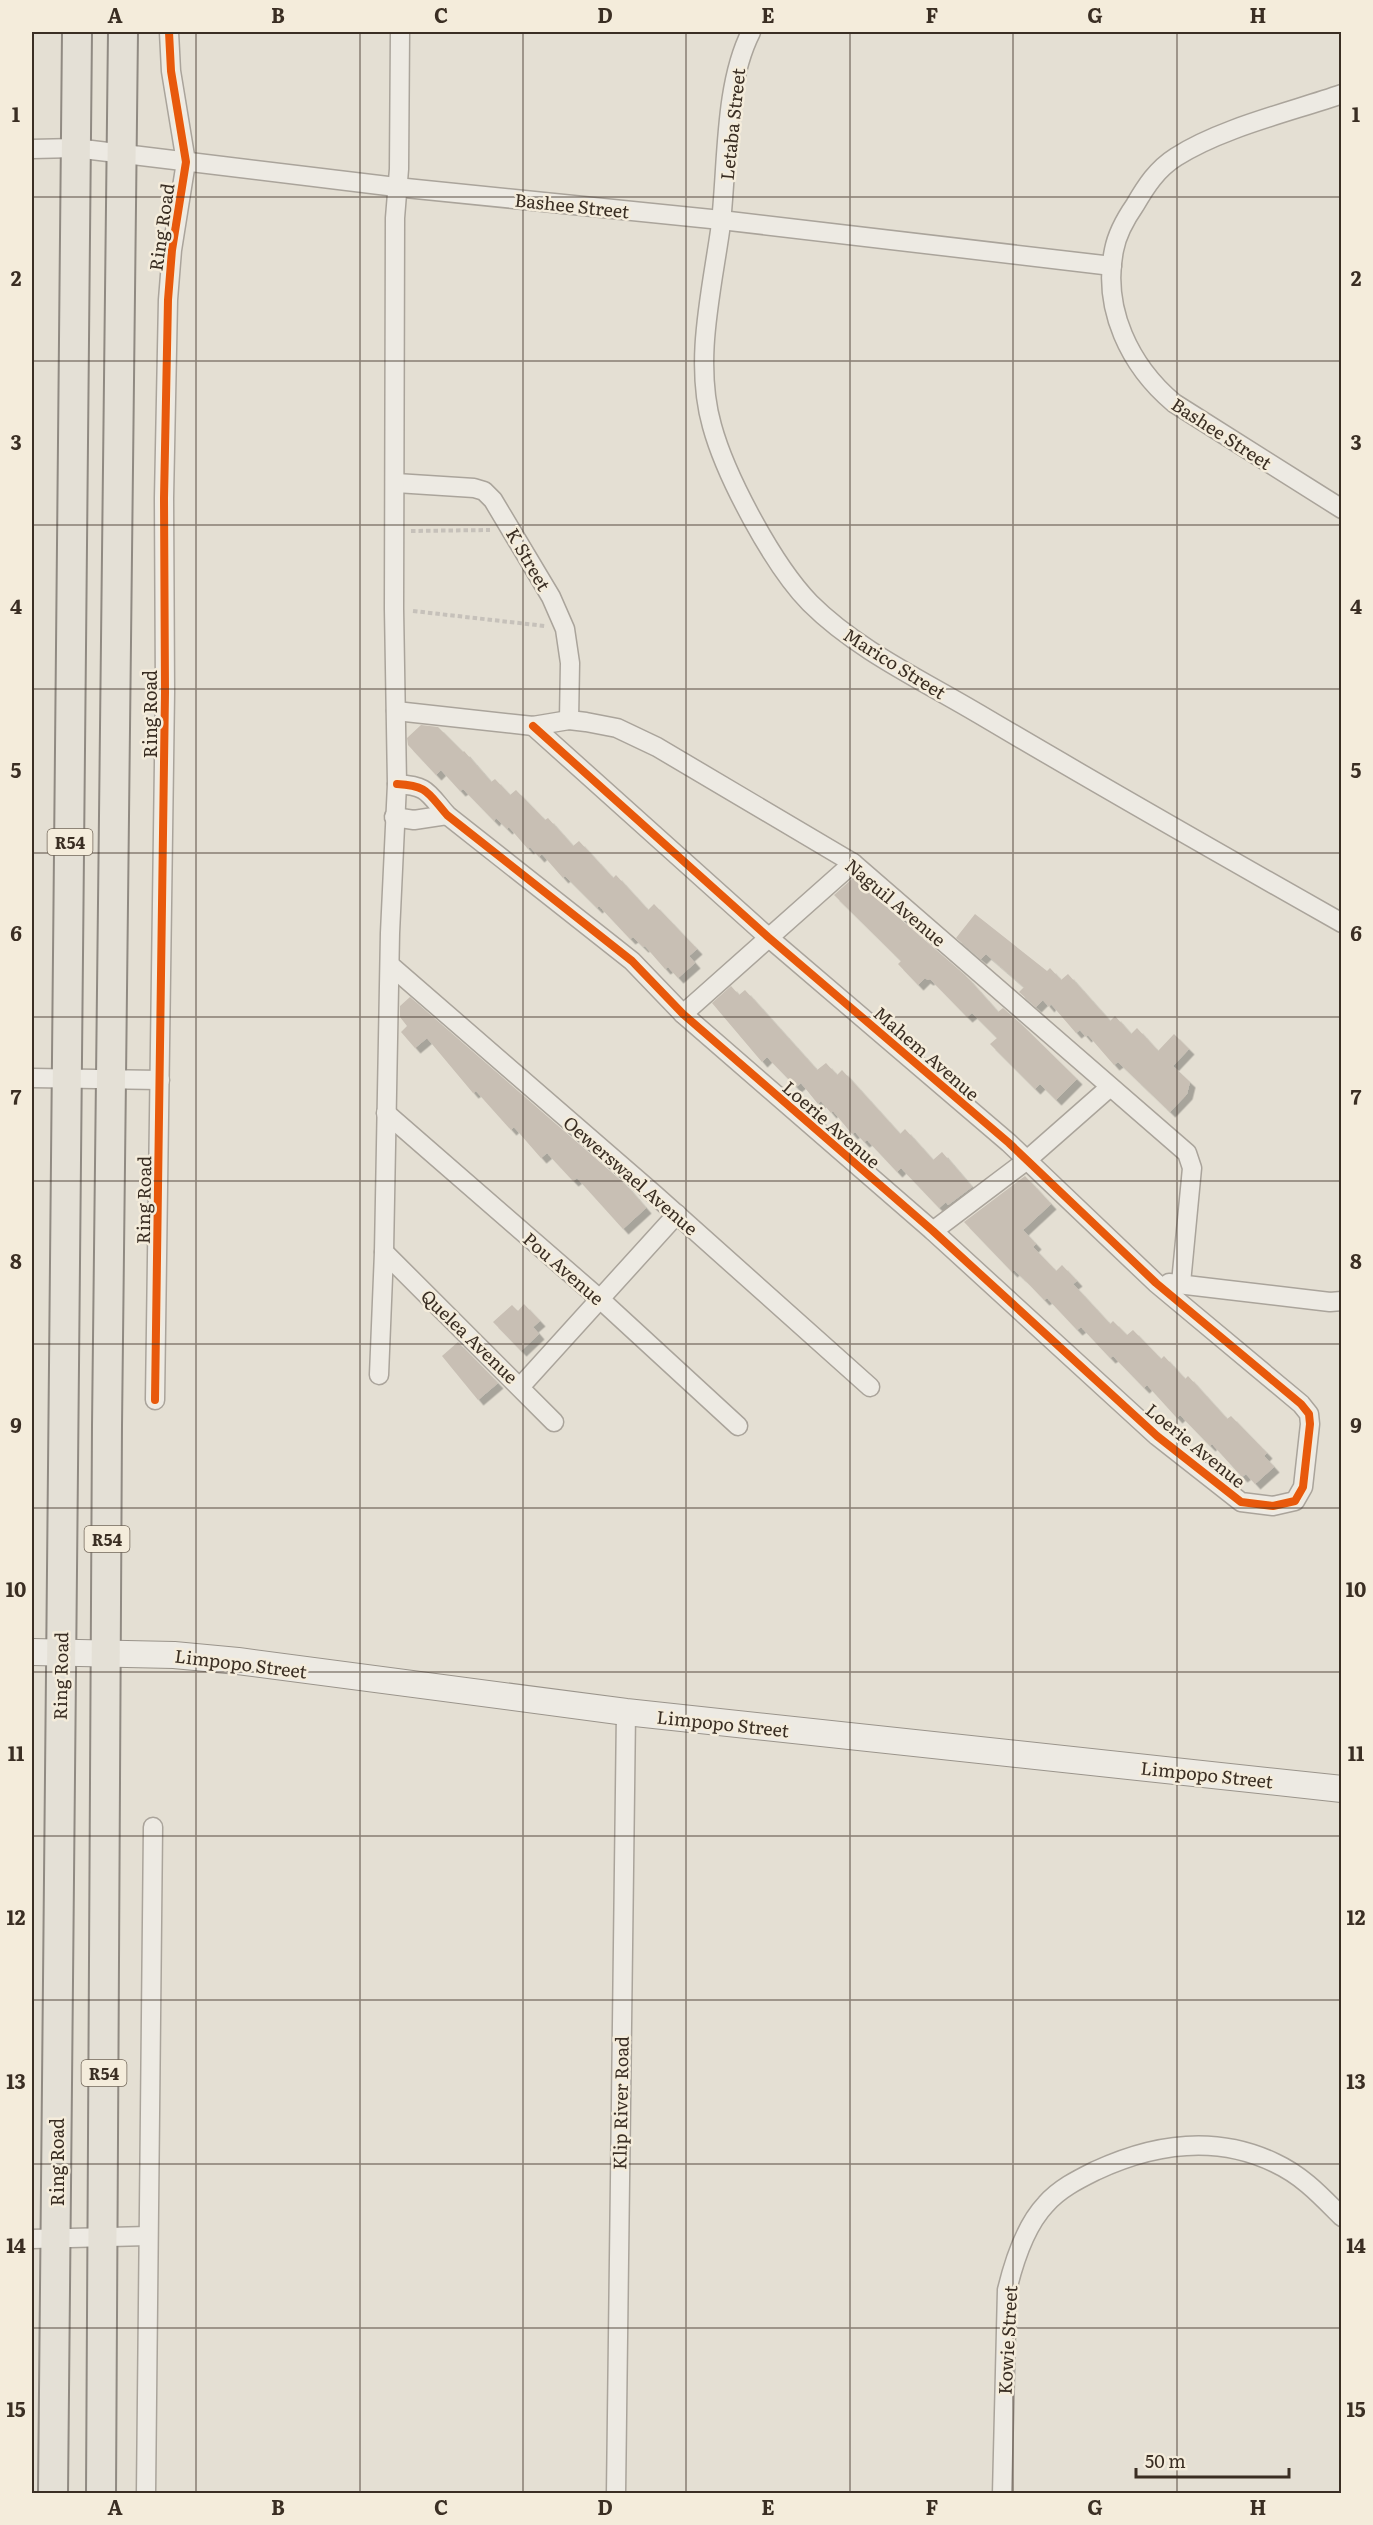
<svg xmlns="http://www.w3.org/2000/svg" width="1373" height="2525" viewBox="0 0 1373 2525" font-family="Literata,serif">
<style>
.building{fill:#c8bfb4;filter:url(#shadow)}
.lines{fill:none;stroke-linecap:round;stroke-linejoin:round}
.street-casing{stroke:#aaa49b;stroke-width:21}
.secondary-casing{stroke:#9a948b;stroke-width:28}
.primary-casing{stroke:#908a82;stroke-width:32}
.path{stroke:#c6c1ba;stroke-width:4;stroke-dasharray:4.5 3;stroke-linecap:butt}
.street{stroke:#edeae3;stroke-width:18}
.secondary{stroke:#edeae3;stroke-width:26}
.primary{stroke:#e4e0d6;stroke-width:28}
.cycleway-casing{stroke:#f4ecdb;stroke-width:11}
.cycleway{stroke:#e8590c;stroke-width:8}
.grid{fill:none;stroke:#3a2e23;stroke-width:1.5;stroke-opacity:0.55}
.labels{text-anchor:middle;dominant-baseline:central;stroke-width:5;stroke-linejoin:round;paint-order:stroke}
.shield{fill:#f4ecdb;stroke:#72675a;stroke-width:1.5}
.shield-label{font-size:16px;font-weight:bold;fill:#3a2e23}
.street-label{font-size:18px;fill:#3a2e23;stroke:#f4ecdb}
.neatline{fill:none;stroke:#3a2e23;stroke-width:2}
.grid-label{font-size:20px;text-anchor:middle;font-weight:bold;fill:#3a2e23}
</style>
<defs>
<filter id="shadow"><feDropShadow dx="5.5" dy="5.5" stdDeviation="0" flood-color="#0004"/></filter>
</defs>
<rect width="100%" height="100%" fill="#e4dfd3"/>
<g class="building">
<polygon points="421,725 438,727 463,752 464,751 491,782 495,779 510,795 516,790 545,820 548,818 573,846 579,841 613,878 616,875 648,910 654,904 697,949 689,956 695,963 678,978 668,967 665,969 645,946 643,947 633,937 630,939 599,906 597,908 565,876 563,878 542,854 539,857 530,847 528,849 509,827 507,829 496,818 494,821 463,789 460,791 441,770 436,775 408,745 407,738"/>
<polygon points="853,878 965,975 998,1012 1003,1008 1020,1023 1077,1079 1056,1100 1040,1084 1035,1089 990,1044 997,1038 972,1013 967,1017 930,979 928,980 925,978 918,985 898,964 901,961 834,895"/>
<polygon points="975,914 1047,971 1050,968 1061,980 1068,974 1110,1021 1115,1016 1131,1034 1137,1028 1158,1051 1174,1034 1189,1049 1173,1066 1190,1082 1187,1094 1170,1112 1118,1062 1114,1065 1088,1035 1086,1037 1080,1030 1076,1033 1051,1004 1049,1007 1043,1000 1036,1007 1019,992 1024,987 986,954 981,959 956,938"/>
<polygon points="731,986 739,995 745,990 817,1070 826,1063 837,1075 842,1070 900,1134 905,1129 933,1160 942,1152 972,1187 948,1205 946,1202 939,1208 901,1168 897,1172 867,1140 864,1142 855,1132 852,1134 833,1111 831,1113 821,1101 818,1104 801,1083 796,1087 767,1057 762,1062 712,1003"/>
<polygon points="410,997 625,1184 646,1208 623,1229 577,1178 573,1181 547,1153 541,1158 514,1127 511,1130 476,1091 473,1093 427,1038 415,1048 401,1032 407,1026 400,1017 400,1006"/>
<polygon points="1025,1176 1051,1204 1023,1230 1036,1244 1033,1247 1056,1271 1062,1265 1077,1281 1073,1284 1110,1324 1113,1321 1127,1335 1133,1330 1161,1359 1164,1356 1185,1379 1188,1376 1227,1419 1231,1416 1267,1453 1264,1456 1274,1467 1255,1484 1246,1474 1242,1477 1212,1444 1210,1446 1180,1415 1177,1418 1147,1385 1144,1388 1113,1356 1110,1358 1081,1327 1077,1330 1047,1298 1044,1300 1025,1280 1014,1270 1012,1272 964,1222"/>
<polygon points="524,1304 540,1321 533,1327 539,1334 521,1351 493,1322 512,1305 518,1311"/>
<polygon points="458,1342 498,1383 478,1400 442,1356"/>
</g>
<g class="lines">
<g class="street-casing">
<g id="street">
<path d="M751,32C723,87 728,168 720,231C711,294 694,363 712,426C726,477 773,565 810,603C857,650 922,680 979,714C1099,785 1220,854 1342,923"/>
<path d="M1342,94C1290,112 1221,128 1176,157C1157,169 1146,186 1135,205C1126,218 1117,234 1114,250C1102,309 1130,366 1174,403L1342,509"/>
<polyline points="32,149 75,148 396,187 721,220 1112,266"/>
<polyline points="396,483 474,488 484,491 493,500 551,597 565,629 570,663 569,720"/>
<polyline points="396,711 533,726 569,720 586,722 617,728 657,747 853,863 1187,1153 1192,1168 1181,1283"/>
<path d="M397,784C428,786 427,792 447,815L632,961L683,1014L933,1231L1157,1436L1241,1502L1273,1506L1295,1501L1303,1487L1310,1424L1309,1414L1301,1404L1156,1283L1009,1143L768,937L533,726"/>
<polyline points="394,817 414,820 447,815"/>
<polyline points="390,965 654,1194 870,1387"/>
<polyline points="683,1014 853,863"/>
<polyline points="32,1078 160,1080"/>
<polyline points="386,1113 601,1300 738,1426"/>
<polyline points="933,1231 1027,1160 1110,1087"/>
<polyline points="384,1252 554,1422"/>
<polyline points="1169,1283 1330,1302 1342,1301"/>
<polyline points="379,1375 384,1252 390,933 397,784 394,609 395,218 399,169 400,32"/>
<polyline points="521,1386 677,1214"/>
<polyline points="155,1400 165,692 164,498 168,300 172,250 186,162 171,71 169,32"/>
<polyline points="32,2239 148,2236"/>
<polyline points="146,2494 153,1827"/>
<polyline points="616,2494 626,1712"/>
<path d="M1002,2494L1007,2290C1014,2261 1025,2226 1046,2204C1059,2189 1077,2180 1095,2171C1153,2144 1215,2134 1275,2163C1303,2176 1321,2196 1342,2217"/>
</g>
</g>
<g class="secondary-casing">
<polyline id="secondary" points="32,1652 174,1655 238,1661 626,1712 1342,1789"/>
</g>
<g class="primary-casing">
<g id="primary">
<polyline points="53,2494 77,32"/>
<polyline points="101,2494 107,1426 123,32"/>
</g>
</g>
<g class="path">
<polyline points="411,531 490,530"/>
<polyline points="413,611 545,626"/>
</g>
<use href="#street" class="street"/>
<use href="#secondary" class="secondary"/>
<use href="#primary" class="primary"/>
<g class="cycleway-casing">
<g id="cycleway">
<path d="M397,784C428,786 427,792 447,815L632,961L683,1014L933,1231L1157,1436L1241,1502L1273,1506L1295,1501L1303,1487L1310,1424L1309,1414L1301,1404L1156,1283L1009,1143L768,937L533,726"/>
<polyline points="155,1400 165,692 164,498 168,300 172,250 186,162 171,71 169,32"/>
</g>
</g>
<use href="#cycleway" class="cycleway"/>
</g>
<path class="grid" d="M196,32V2494M360,32V2494M523,32V2494M686,32V2494M850,32V2494M1013,32V2494M1177,32V2494M32,197H1342M32,361H1342M32,525H1342M32,689H1342M32,853H1342M32,1017H1342M32,1181H1342M32,1344H1342M32,1508H1342M32,1672H1342M32,1836H1342M32,2000H1342M32,2164H1342M32,2328H1342"/>
<g class="labels">
<g class="shield">
<rect x="47.5" y="829" width="45" height="26" rx="4.5"/>
<rect x="84.5" y="1526" width="45" height="26" rx="4.5"/>
<rect x="81.5" y="2060" width="45" height="26" rx="4.5"/>
</g>
<g class="shield-label">
<text x="70" y="842">R54</text>
<text x="107" y="1539">R54</text>
<text x="104" y="2073">R54</text>
</g>
<g class="street-label">
<text transform="translate(732 124) rotate(-84)">Letaba Street</text>
<text transform="translate(572 205) rotate(6)">Bashee Street</text>
<text transform="translate(161 227) rotate(-82)">Ring Road</text>
<text transform="translate(1222 433) rotate(33)">Bashee Street</text>
<text transform="translate(529 559) rotate(60)">K Street</text>
<text transform="translate(895 663) rotate(32)">Marico Street</text>
<text transform="translate(149 714) rotate(-90)">Ring Road</text>
<text transform="translate(896 902) rotate(40)">Naguil Avenue</text>
<text transform="translate(927 1053) rotate(41)">Mahem Avenue</text>
<text transform="translate(832 1124) rotate(41)">Loerie Avenue</text>
<text transform="translate(631 1175) rotate(41)">Oewerswael Avenue</text>
<text transform="translate(143 1200) rotate(-89)">Ring Road</text>
<text transform="translate(564 1268) rotate(41)">Pou Avenue</text>
<text transform="translate(470 1336) rotate(44)">Quelea Avenue</text>
<text transform="translate(1196 1445) rotate(39)">Loerie Avenue</text>
<text transform="translate(241 1663) rotate(7)">Limpopo Street</text>
<text transform="translate(60 1676) rotate(-89)">Ring Road</text>
<text transform="translate(723 1723) rotate(6)">Limpopo Street</text>
<text transform="translate(1207 1774) rotate(6)">Limpopo Street</text>
<text transform="translate(620 2103) rotate(-89)">Klip River Road</text>
<text transform="translate(56 2162) rotate(-90)">Ring Road</text>
<text transform="translate(1007 2340) rotate(-87)">Kowie Street</text>
</g>
</g>
<rect width="1373" height="2525" fill="none" stroke="#f4ecdb" stroke-width="66"/>
<path d="M1136 2468v9h153v-9" fill="none" stroke="#3a2e23" stroke-width="3"/>
<text x="1145" y="2468" font-size="18" fill="#3a2e23" stroke="#f4ecdb" stroke-width="4.5" paint-order="stroke">50 m</text>
<rect x="33" y="33" width="1307" height="2459" class="neatline"/>
<g class="grid-label">
<text x="115" y="23">A</text>
<text x="278" y="23">B</text>
<text x="441" y="23">C</text>
<text x="605" y="23">D</text>
<text x="768" y="23">E</text>
<text x="932" y="23">F</text>
<text x="1095" y="23">G</text>
<text x="1258" y="23">H</text>
<text x="16" y="122">1</text>
<text x="1356" y="122">1</text>
<text x="16" y="286">2</text>
<text x="1356" y="286">2</text>
<text x="16" y="450">3</text>
<text x="1356" y="450">3</text>
<text x="16" y="614">4</text>
<text x="1356" y="614">4</text>
<text x="16" y="778">5</text>
<text x="1356" y="778">5</text>
<text x="16" y="941">6</text>
<text x="1356" y="941">6</text>
<text x="16" y="1105">7</text>
<text x="1356" y="1105">7</text>
<text x="16" y="1269">8</text>
<text x="1356" y="1269">8</text>
<text x="16" y="1433">9</text>
<text x="1356" y="1433">9</text>
<text x="16" y="1597">10</text>
<text x="1356" y="1597">10</text>
<text x="16" y="1761">11</text>
<text x="1356" y="1761">11</text>
<text x="16" y="1925">12</text>
<text x="1356" y="1925">12</text>
<text x="16" y="2089">13</text>
<text x="1356" y="2089">13</text>
<text x="16" y="2253">14</text>
<text x="1356" y="2253">14</text>
<text x="16" y="2417">15</text>
<text x="1356" y="2417">15</text>
<text x="115" y="2515">A</text>
<text x="278" y="2515">B</text>
<text x="441" y="2515">C</text>
<text x="605" y="2515">D</text>
<text x="768" y="2515">E</text>
<text x="932" y="2515">F</text>
<text x="1095" y="2515">G</text>
<text x="1258" y="2515">H</text>
</g>
</svg>
